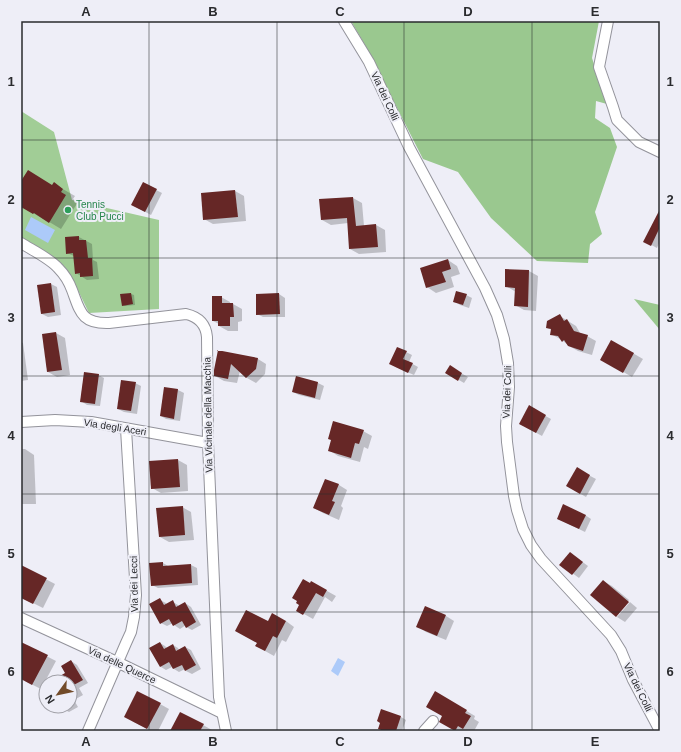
<svg xmlns="http://www.w3.org/2000/svg" width="681" height="752" viewBox="0 0 681 752" font-family="Arial,sans-serif">
<style>
.green{fill:#a1cd96}
.forest{fill:#9ac88f}
.water{fill:#accaf9}
.shadow{fill:#0003}
.building{fill:#662726}
.lines{fill:none;stroke-linecap:round;stroke-linejoin:round}
.minor-casing{stroke:#93939b;stroke-width:12}
.minor{stroke:#fff;stroke-width:10}
.grid{fill:none;stroke:#2a2b2e;stroke-width:1;stroke-opacity:0.55}
.leisure-dot{fill:#2e9e5b;stroke:#eeeef7;stroke-width:1.5}
.labels{text-anchor:middle;dominant-baseline:central;stroke-width:4;stroke-linejoin:round;paint-order:stroke}
.street-label{font-size:10px;fill:#2a2b2e;stroke:#eeeef7}
.leisure-label{font-size:10px;fill:#27864d;stroke:#eeeef7;text-anchor:start}
.neatline{fill:none;stroke:#2a2b2e;stroke-width:1.5}
.grid-label{font-size:13px;text-anchor:middle;font-weight:bold;fill:#2a2b2e}
</style>
<rect width="100%" height="100%" fill="#eeeef7"/>
<polygon class="green" points="21,111 54,132 72,200 159,220 159,309 89,313 73,280 21,239"/>
<g class="forest">
<polygon points="351,21 599,21 592,58 607,104 596,101 595,118 610,128 617,147 595,212 602,234 590,244 588,263 537,261 491,218 458,172 423,159 365,45"/>
<polygon points="634,299 660,305 660,330"/>
</g>
<g class="water">
<polygon points="31,217 55,230 48,243 25,230"/>
<polygon points="338,658 345,662 338,676 331,671"/>
</g>
<g class="shadow">
<polygon points="21,183 53,186 54,184 75,196 73,199 78,202 61,229 46,220 45,220 21,206"/>
<polygon points="156,190 162,193 151,215 138,208"/>
<polygon points="235,191 244,196 246,221 213,224 204,219"/>
<polygon points="353,198 362,203 364,226 376,225 385,230 386,252 359,254 350,249 348,223 331,225 322,220 320,200"/>
<polygon points="660,214 660,241 657,248 644,241"/>
<polygon points="79,237 92,244 93,260 97,262 99,279 87,280 76,273 74,256 67,253"/>
<polygon points="448,260 457,266 460,274 451,277 454,287 436,293 427,287"/>
<polygon points="506,270 529,271 538,276 536,311 524,310 515,305 516,292 506,286"/>
<polygon points="51,284 57,287 61,315 48,317 42,314 38,286"/>
<polygon points="131,294 134,295 135,305 125,306 123,305 122,295"/>
<polygon points="279,294 285,298 285,317 263,317 257,314"/>
<polygon points="466,295 472,298 469,308 460,305 454,301"/>
<polygon points="221,297 230,302 230,304 233,304 242,309 242,321 238,322 238,331 228,331 219,326 219,324 213,321"/>
<polygon points="560,316 576,326 580,333 587,336 596,341 592,355 578,351 569,346 562,340 551,334 552,330 547,328"/>
<polygon points="56,333 65,338 70,375 57,377 48,372"/>
<polygon points="612,341 643,359 632,377 601,359"/>
<polygon points="21,342 23,343 28,380 21,381"/>
<polygon points="219,351 258,359 266,364 265,374 256,383 247,378 240,371 237,383 224,381 215,376"/>
<polygon points="406,352 412,355 409,362 418,367 414,375 396,367"/>
<polygon points="450,367 468,377 464,383 447,373"/>
<polygon points="98,375 104,378 100,406 87,405 81,401"/>
<polygon points="296,377 318,383 324,386 320,400 299,395 293,392"/>
<polygon points="135,383 141,386 137,414 124,412 118,409"/>
<polygon points="165,388 178,390 184,393 180,421 166,419 161,416"/>
<polygon points="529,407 551,419 542,436 520,424"/>
<polygon points="363,431 372,436 368,449 364,447 360,462 338,456 329,450"/>
<polygon points="21,449 25,449 34,455 36,504 21,504"/>
<polygon points="178,460 187,465 188,491 161,493 152,488"/>
<polygon points="577,469 596,479 586,497 567,486"/>
<polygon points="326,480 339,485 347,490 341,506 343,508 339,520 323,513 314,508"/>
<polygon points="182,507 191,512 194,540 169,542 160,537"/>
<polygon points="585,515 591,519 585,532 558,519"/>
<polygon points="570,553 588,566 579,578 561,565"/>
<polygon points="163,563 168,566 191,565 197,568 198,585 158,588 152,585"/>
<polygon points="21,566 55,584 43,608 21,597"/>
<polygon points="603,581 612,586 629,600 616,616"/>
<polygon points="311,582 336,596 332,602 325,597 313,619 297,610"/>
<polygon points="160,600 166,603 167,605 173,602 178,605 179,607 185,603 191,607 201,625 192,630 186,627 186,625 180,629 174,625 173,623 167,626 161,623"/>
<polygon points="630,602 637,608 625,622 617,617"/>
<polygon points="446,616 454,621 446,640 426,632 417,626"/>
<polygon points="286,621 294,627 286,642 282,640 274,656 256,646 268,622"/>
<polygon points="21,643 56,661 41,689 21,679"/>
<polygon points="160,643 165,646 167,648 173,645 178,648 179,650 185,647 191,650 201,669 192,674 186,671 185,669 179,672 174,669 172,667 166,670 161,667"/>
<polygon points="71,661 77,665 88,683 79,688 83,695 74,700 78,707 69,712 63,709 62,706 70,706 70,682 59,682 66,674"/>
<polygon points="435,692 475,716 474,719 479,722 474,731 457,731 441,721 443,716"/>
<polygon points="160,704 169,709 158,731 152,731 134,722"/>
<polygon points="181,713 203,725 212,730 212,731 172,731"/>
<polygon points="401,717 406,720 402,731 384,731 379,728"/>
</g>
<g class="building">
<polygon points="28,170 52,185 54,182 63,189 61,192 66,195 49,223 34,213 33,214 21,207 21,181"/>
<polygon points="143,182 157,189 145,212 131,205"/>
<polygon points="235,190 238,217 203,220 201,193"/>
<polygon points="353,197 356,226 376,224 378,247 349,249 347,218 321,220 319,199"/>
<polygon points="660,209 660,227 651,246 643,242"/>
<polygon points="79,236 79,240 86,240 88,258 92,258 93,276 80,277 80,273 75,274 73,253 66,254 65,237"/>
<polygon points="448,259 451,269 442,272 446,282 426,288 420,268"/>
<polygon points="505,269 529,270 528,307 514,306 515,288 505,287"/>
<polygon points="51,283 55,312 41,314 37,285"/>
<polygon points="456,291 467,294 463,305 453,302"/>
<polygon points="131,293 133,304 122,306 120,294"/>
<polygon points="279,293 280,314 256,315 256,294"/>
<polygon points="212,296 222,296 222,303 233,303 234,317 230,317 230,326 218,326 218,321 212,321"/>
<polygon points="560,314 564,321 567,319 574,331 588,335 583,351 568,346 564,340 562,342 558,336 550,335 551,329 546,328 547,321"/>
<polygon points="56,332 62,370 47,372 42,334"/>
<polygon points="611,340 634,353 623,373 600,360"/>
<polygon points="397,347 407,351 403,359 413,363 408,373 389,364"/>
<polygon points="217,350 258,358 256,369 246,378 231,364 228,379 214,376 214,370 218,350"/>
<polygon points="450,365 462,373 458,381 445,373"/>
<polygon points="84,372 99,374 95,404 80,402"/>
<polygon points="296,376 318,382 315,398 292,392"/>
<polygon points="121,380 136,382 131,411 117,409"/>
<polygon points="164,387 178,389 174,419 160,416"/>
<polygon points="529,405 546,415 536,433 519,424"/>
<polygon points="333,421 364,430 359,444 355,443 351,458 328,451 331,440 328,439"/>
<polygon points="178,459 180,487 151,489 149,461"/>
<polygon points="577,467 590,475 580,494 566,486"/>
<polygon points="325,479 339,484 332,501 335,502 329,515 313,508"/>
<polygon points="563,504 586,515 579,529 557,519"/>
<polygon points="183,506 185,535 159,537 156,508"/>
<polygon points="570,552 583,562 572,575 559,565"/>
<polygon points="163,562 163,566 191,564 192,583 151,586 149,563"/>
<polygon points="21,565 47,578 33,604 21,598"/>
<polygon points="303,579 310,583 311,581 327,590 323,597 316,593 303,615 296,611 299,605 296,603 297,601 292,598"/>
<polygon points="603,580 629,602 616,617 590,595"/>
<polygon points="160,598 164,605 173,600 176,607 185,602 196,622 186,628 182,621 173,626 169,619 160,624 149,604"/>
<polygon points="425,606 446,615 437,636 416,627"/>
<polygon points="246,610 268,621 272,613 286,621 277,638 273,636 265,651 255,646 257,643 235,631"/>
<polygon points="21,642 48,655 32,685 21,679"/>
<polygon points="160,642 164,649 173,644 176,651 185,646 196,665 185,671 182,665 173,669 169,662 160,667 149,648"/>
<polygon points="71,660 83,680 70,687 70,682 50,682 65,673 61,666"/>
<polygon points="137,691 161,703 147,729 124,717"/>
<polygon points="435,691 467,710 465,713 471,716 463,729 458,726 455,731 439,722 442,716 426,707"/>
<polygon points="381,709 401,716 396,731 384,731 378,729 380,723 377,721"/>
<polygon points="180,712 204,724 200,731 170,731"/>
</g>
<g class="lines">
<g class="minor-casing">
<g id="minor">
<polyline points="344,21 369,62 409,147 485,288 497,315 504,339 508,363 509,387 506,426 507,442 514,496 517,510 523,529 531,545 541,559 611,635 621,651 633,680 660,731"/>
<polyline points="608,21 599,67 613,107 617,120 639,142 660,152"/>
<path d="M21,243C32,250 51,259 59,269C65,275 69,282 72,290C80,311 81,324 109,323L186,314C199,317 206,325 207,337L208,443L219,697L226,731"/>
<polyline points="21,422 55,420 91,422 208,443"/>
<polyline points="21,618 117,662 222,713"/>
<polyline points="88,731 126,643 131,632 134,617 136,595 126,429"/>
<polyline points="424,731 433,721"/>
</g>
</g>
<use href="#minor" class="minor"/>
</g>
<path class="grid" d="M149,21V731M277,21V731M404,21V731M532,21V731M21,140H660M21,258H660M21,376H660M21,494H660M21,612H660"/>
<circle class="leisure-dot" cx="68" cy="210" r="4"/>
<g class="labels">
<g class="street-label">
<text transform="translate(385 96) rotate(65)">Via dei Colli</text>
<text transform="translate(507 392) rotate(-88)">Via dei Colli</text>
<text transform="translate(208 415) rotate(-91)">Via Vicinale della Macchia</text>
<text transform="translate(115 427) rotate(9)">Via degli Aceri</text>
<text transform="translate(134 584) rotate(-91)">Via dei Lecci</text>
<text transform="translate(122 665) rotate(25)">Via delle Querce</text>
<text transform="translate(638 687) rotate(64)">Via dei Colli</text>
</g>
<g class="leisure-label">
<text x="76" y="204">Tennis<tspan x="76" dy="12">Club Pucci</tspan></text>
</g>
</g>
<rect width="681" height="752" fill="none" stroke="#eeeef7" stroke-width="44"/>
<g transform="translate(58 694) rotate(237)"><circle r="19" fill="#eeeef7" stroke="#a0a0a7"/>
<path d="M0-3L7 15L0 10L-7 15Z" fill="#724b29"/>
<text y="-6" font-size="11" font-weight="bold" text-anchor="middle" fill="#2a2b2e">N</text>
</g>
<rect x="22" y="22" width="637" height="708" class="neatline"/>
<g class="grid-label">
<text x="86" y="16">A</text>
<text x="213" y="16">B</text>
<text x="340" y="16">C</text>
<text x="468" y="16">D</text>
<text x="595" y="16">E</text>
<text x="11" y="86">1</text>
<text x="670" y="86">1</text>
<text x="11" y="204">2</text>
<text x="670" y="204">2</text>
<text x="11" y="322">3</text>
<text x="670" y="322">3</text>
<text x="11" y="440">4</text>
<text x="670" y="440">4</text>
<text x="11" y="558">5</text>
<text x="670" y="558">5</text>
<text x="11" y="676">6</text>
<text x="670" y="676">6</text>
<text x="86" y="746">A</text>
<text x="213" y="746">B</text>
<text x="340" y="746">C</text>
<text x="468" y="746">D</text>
<text x="595" y="746">E</text>
</g>
</svg>
